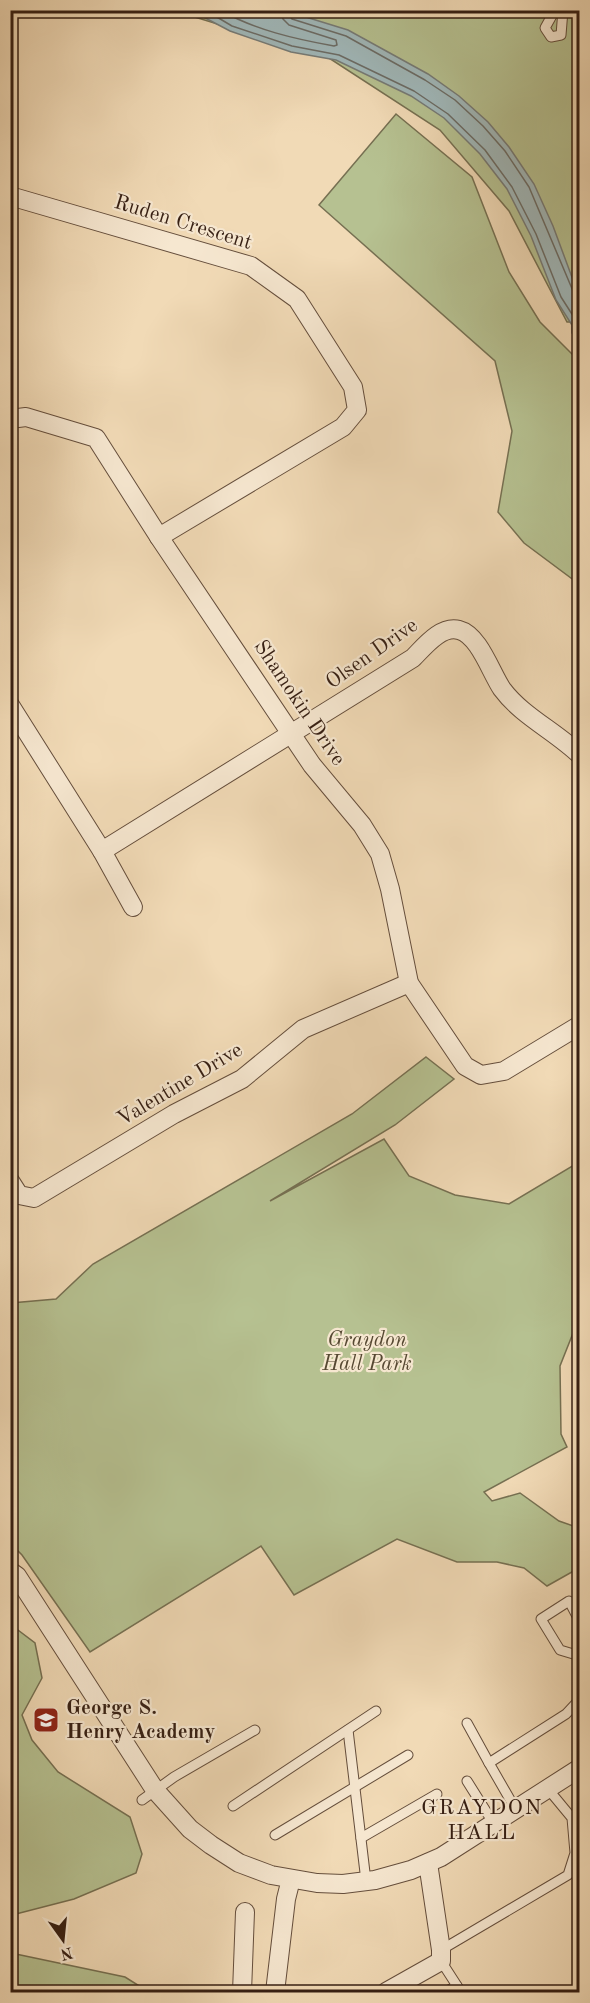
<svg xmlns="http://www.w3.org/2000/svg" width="590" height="2003" viewBox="0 0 590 2003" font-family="'Old Standard TT',serif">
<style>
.green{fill:#b6c191;stroke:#767052;stroke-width:1.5}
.water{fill:#a0b8ba;stroke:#767b77;stroke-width:1.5}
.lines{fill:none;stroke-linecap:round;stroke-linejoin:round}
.shore{stroke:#6b6c66;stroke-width:1.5}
.lane-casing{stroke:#654e3c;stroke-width:11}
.street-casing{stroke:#654e3c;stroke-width:20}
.lane{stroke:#f6e7d0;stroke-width:9}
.street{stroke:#f6e7d0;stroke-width:18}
.labels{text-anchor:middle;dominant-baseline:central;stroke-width:4.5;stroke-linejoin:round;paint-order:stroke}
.street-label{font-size:21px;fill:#361f13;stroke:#f6e7d0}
.park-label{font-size:21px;font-style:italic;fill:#564832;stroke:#f6e7d0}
.poi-label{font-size:21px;font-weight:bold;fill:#361f13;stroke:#f6e7d0;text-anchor:start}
.neighbourhood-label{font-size:22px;letter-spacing:1.5px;fill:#361f13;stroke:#f6e7d0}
</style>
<rect width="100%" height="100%" fill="#f1dab6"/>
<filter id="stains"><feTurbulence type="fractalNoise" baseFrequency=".00333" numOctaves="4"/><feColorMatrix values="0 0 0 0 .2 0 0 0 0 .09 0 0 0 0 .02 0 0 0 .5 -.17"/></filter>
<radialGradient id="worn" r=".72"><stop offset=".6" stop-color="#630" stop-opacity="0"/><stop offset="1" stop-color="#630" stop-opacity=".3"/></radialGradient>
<g class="green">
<polygon points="175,11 579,11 579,322 567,322 509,211 440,130 329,58"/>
<polygon points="396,114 472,177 509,272 540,322 579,361 579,584 524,543 498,512 512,431 495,361 319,205"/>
<polygon points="426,1057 454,1079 395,1125 270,1201 384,1139 409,1176 455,1195 509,1204 579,1162 579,1318 560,1366 561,1434 567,1447 484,1492 492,1501 520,1493 559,1521 579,1528 579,1568 547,1586 524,1568 497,1562 457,1562 397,1539 294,1595 261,1546 90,1652 22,1555 16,1549 11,1549 11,1303 56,1299 93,1264 352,1114"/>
<polygon points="10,1624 35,1643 42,1678 22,1715 32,1740 58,1772 130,1817 142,1854 136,1873 74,1899 16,1914 10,1914"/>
<polygon points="11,1953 125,1977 149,1992 11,1992"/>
</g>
<polygon class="water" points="283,10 348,30 428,74 459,96 488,122 509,147 534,184 553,226 573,280 579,292 579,339 572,333 572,325 556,300 531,236 507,189 480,154 444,118 411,96 336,60 291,52 230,31 192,11"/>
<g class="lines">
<g class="shore">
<polyline points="205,10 232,26 292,46 339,55 414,91 448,114 485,150 512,187 536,234 561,297 577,322 580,331"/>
<path d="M220,10C255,30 295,39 334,46L337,45L336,40L289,25L283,19L281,10"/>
<polyline points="288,10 289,15 292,19 346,36 425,80 455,100 483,126 505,151 529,187 573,291 580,293"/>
</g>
<g class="lane-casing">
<g id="lane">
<polyline points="555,10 545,28 551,37 561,35 563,10"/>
<polyline points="580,1622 569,1601 541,1619 560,1650 580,1656"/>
<polyline points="467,1723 489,1763"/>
<polyline points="348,1730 366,1881"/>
<polyline points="467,1781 494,1824"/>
<polyline points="142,1800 174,1777 255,1730"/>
<polyline points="233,1806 376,1711"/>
<polyline points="516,1810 489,1763 566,1714 580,1699"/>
<polyline points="275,1835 408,1755"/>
<polyline points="361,1838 437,1794"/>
<polyline points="441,1950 568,1875 575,1853 572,1818 548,1789"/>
<polyline points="441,1961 461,1992"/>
<polyline points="445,1992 457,1986"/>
</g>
</g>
<g class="street-casing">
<g id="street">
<polyline points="10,196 251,266 297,299 353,387 357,410 343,427 159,537"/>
<polyline points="10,419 26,417 96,438 159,537 312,765 362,825 380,854 390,889 409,983 465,1066 481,1075 504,1071 580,1025"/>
<path d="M10,705L102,851L413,658C424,647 441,625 459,630C479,635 491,673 502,689C522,716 555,731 580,755"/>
<polyline points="102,851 133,907"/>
<polyline points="10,1181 19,1195 34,1198 174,1114 242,1079 303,1029 409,983"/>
<polyline points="10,1571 17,1576 155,1790 190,1829 211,1845 239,1863 271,1875 317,1883 343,1884 375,1880 411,1870 441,1857 580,1768"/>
<polyline points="242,1992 245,1912"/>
<polyline points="275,1992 286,1899 291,1879"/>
<polyline points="386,1992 441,1961 441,1950 428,1863"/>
</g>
</g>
<use href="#lane" class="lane"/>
<use href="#street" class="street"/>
</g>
<defs>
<g id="school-square" transform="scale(1.35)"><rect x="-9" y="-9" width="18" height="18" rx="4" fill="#8f2418" stroke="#f6e7d0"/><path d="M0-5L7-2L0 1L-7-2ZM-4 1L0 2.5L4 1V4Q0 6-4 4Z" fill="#fff"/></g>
</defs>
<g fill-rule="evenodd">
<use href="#school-square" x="46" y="1720"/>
</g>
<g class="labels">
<g class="street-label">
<text transform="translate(183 223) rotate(17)">Ruden Crescent</text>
<text transform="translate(372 654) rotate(-35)">Olsen Drive</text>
<text transform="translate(299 703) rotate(56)">Shamokin Drive</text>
<text transform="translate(180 1085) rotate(-31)">Valentine Drive</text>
</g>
<g class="park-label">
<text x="367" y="1340">Graydon<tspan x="367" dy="24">Hall Park</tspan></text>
</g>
<g class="poi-label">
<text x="66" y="1708">George S.<tspan x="66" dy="24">Henry Academy</tspan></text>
</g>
<g class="neighbourhood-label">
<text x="482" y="1808">GRAYDON<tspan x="482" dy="25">HALL</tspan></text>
</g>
</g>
<rect width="590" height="2003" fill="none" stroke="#f1dab6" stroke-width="36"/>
<rect x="12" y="12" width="566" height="1979" fill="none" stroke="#361f13" stroke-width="3"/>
<rect x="18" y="18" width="554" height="1967" fill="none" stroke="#361f13" stroke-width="1.5"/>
<g transform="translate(63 1940) rotate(165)" stroke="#f6e7d0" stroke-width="4.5" paint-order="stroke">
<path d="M0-4.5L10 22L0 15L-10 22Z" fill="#361f13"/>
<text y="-9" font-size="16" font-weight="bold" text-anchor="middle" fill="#361f13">N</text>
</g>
<rect width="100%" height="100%" filter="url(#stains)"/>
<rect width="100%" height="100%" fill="url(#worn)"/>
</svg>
